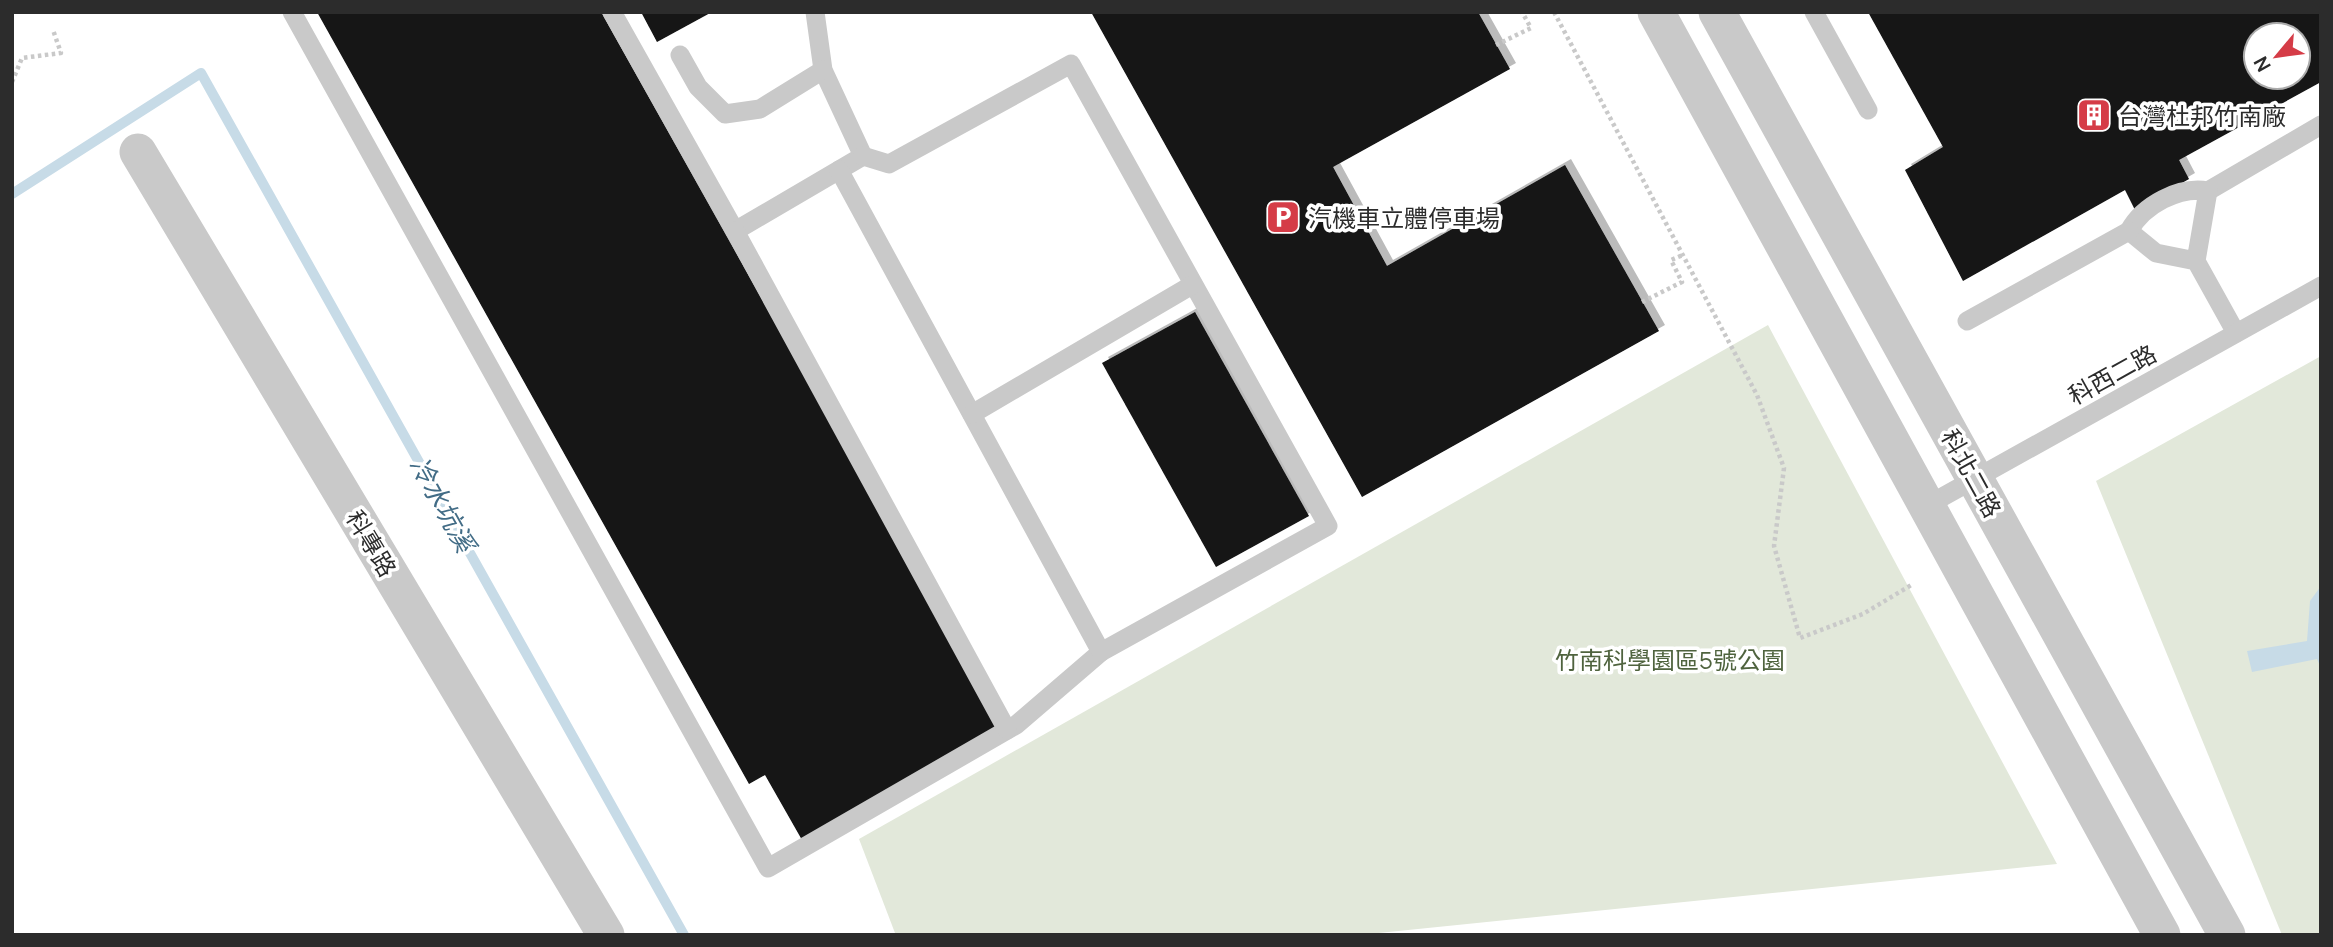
<svg xmlns="http://www.w3.org/2000/svg" width="2333" height="947" viewBox="0 0 2333 947" font-family="Manrope,'Noto Sans TC',sans-serif">
<style>
.green{fill:#e2e8da}
.water{fill:#c7dbe7}
.lines{fill:none;stroke-linecap:round;stroke-linejoin:round}
.stream{stroke:#c7dbe7;stroke-width:10}
.building{fill:#131313;fill-rule:evenodd;filter:url(#shadow)}
.path{stroke:#c9c9c9;stroke-width:4.5;stroke-dasharray:3.5 3.5;stroke-linecap:butt}
.lane{stroke:#c9c9c9;stroke-width:19}
.street{stroke:#c9c9c9;stroke-width:37}
.labels{text-anchor:middle;dominant-baseline:central;stroke-width:7;stroke-linejoin:round;paint-order:stroke}
.poi-label{font-size:24px;fill:#2c2c2c;stroke:#fff;text-anchor:start}
.street-label{font-size:24px;fill:#2c2c2c;stroke:#fff}
.park-label{font-size:24px;fill:#4f633e;stroke:#fff}
.water-label{font-size:26px;font-style:italic;fill:#426c86;stroke:#fff}
</style>
<defs>
<filter id="shadow"><feDropShadow dx="6" dy="-6" stdDeviation="0" flood-color="#0004"/></filter>
</defs>
<rect width="100%" height="100%" fill="#fff"/>
<g class="green">
<polygon points="1768,325 2057,864 1359,935 895,933 859,839"/>
<polygon points="2321,356 2321,935 2282,935 2096,481"/>
</g>
<polygon class="water" points="2321,586 2321,668 2317,659 2252,672 2247,651 2307,641 2310,601"/>
<g class="lines">
<polyline class="stream" points="12,194 201,73 684,935"/>
</g>
<g class="building">
<polygon points="317,12 601,12 1002,728 802,840 765,775 749,784"/>
<polygon points="641,12 712,12 657,42"/>
<polygon points="1091,12 1478,12 1510,69 1333,167 1387,266 1565,165 1659,331 1362,497"/>
<path d="M1868,12H2321V82L2179,160L2189,179L2135,210L2125,190L1963,281L1905,170L1943,147ZM2256,35H2298V77H2256Z"/>
<polygon points="1195,312 1309,516 1216,567 1102,363"/>
</g>
<g class="lines">
<g class="path">
<polyline points="1554,12 1757,395 1784,468 1774,546 1800,638 1863,614 1913,584"/>
<polyline points="1496,45 1531,28 1522,12"/>
<polyline points="12,82 22,58 61,53 53,30"/>
<polyline points="1642,302 1682,282 1671,260 1683,255"/>
</g>
<g class="lane">
<polyline points="292,12 768,868 1016,725 1101,652"/>
<polyline points="612,12 735,231 863,156 823,70 815,12"/>
<polyline points="1814,12 1868,110"/>
<polyline points="680,55 698,87 725,114 760,109 823,70"/>
<polyline points="839,170 1101,652 1328,526 1071,64 889,164 863,156"/>
<polyline points="2208,191 2321,125"/>
<polyline points="735,231 1007,730"/>
<path d="M2196,261L2156,253L2129,231C2143,205 2179,186 2208,191L2196,261L2236,333"/>
<polyline points="1967,321 2129,231"/>
<polyline points="972,414 1192,285"/>
<polyline points="1928,505 2321,286"/>
</g>
<g class="street">
<polyline points="1656,12 2162,935"/>
<polyline points="1717,12 2227,935"/>
<polyline points="138,152 606,935"/>
</g>
</g>
<defs>
<g id="building-square" transform="scale(1.75)"><rect x="-9" y="-9" width="18" height="18" rx="4" fill="#d53c47" stroke="#fff"/><path d="M-4-6H4V6H1V3H-1V6H-4ZM-2.5-4.3h1.7v1.8h-1.7ZM.8-4.3h1.7v1.8H.8ZM-2.5-1h1.7V.8h-1.7ZM.8-1h1.7V.8H.8Z" fill="#fff"/></g>
<g id="parking-square" transform="scale(1.75)"><rect x="-9" y="-9" width="18" height="18" rx="4" fill="#d53c47" stroke="#fff"/><path d="M-3.5-5.5H1a3.5 3.5 0 0 1 0 7H-1V5.5H-3.5ZM-1-3.4V-.6H.8a1.4 1.4 0 0 0 0-2.8Z" fill="#fff"/></g>
</defs>
<g fill-rule="evenodd">
<use href="#building-square" x="2094" y="115"/>
<use href="#parking-square" x="1283" y="217"/>
</g>
<g class="labels">
<g class="poi-label">
<text x="2118" y="115">台灣杜邦竹南廠</text>
<text x="1308" y="217">汽機車立體停車場</text>
</g>
<g class="street-label">
<text transform="translate(2112 374) rotate(-29)">科西二路</text>
<text transform="translate(1972 473) rotate(61)">科北二路</text>
<text transform="translate(372 543) rotate(59)">科專路</text>
</g>
<g class="park-label">
<text x="1670" y="659">竹南科學園區5號公園</text>
</g>
<g class="water-label">
<text transform="translate(443 504) rotate(61)">冷水坑溪</text>
</g>
</g>
<rect width="2333" height="947" fill="none" stroke="#2c2c2c" stroke-width="28"/>
<g transform="translate(2277 56) rotate(241)"><circle r="33" fill="#ffffff" stroke="#ababab" stroke-width="2"/>
<path d="M0-5L12 26L0 18L-12 26Z" fill="#d53c47"/>
<text y="-10" font-size="19" font-weight="bold" text-anchor="middle" fill="#2c2c2c">N</text>
</g>
</svg>
